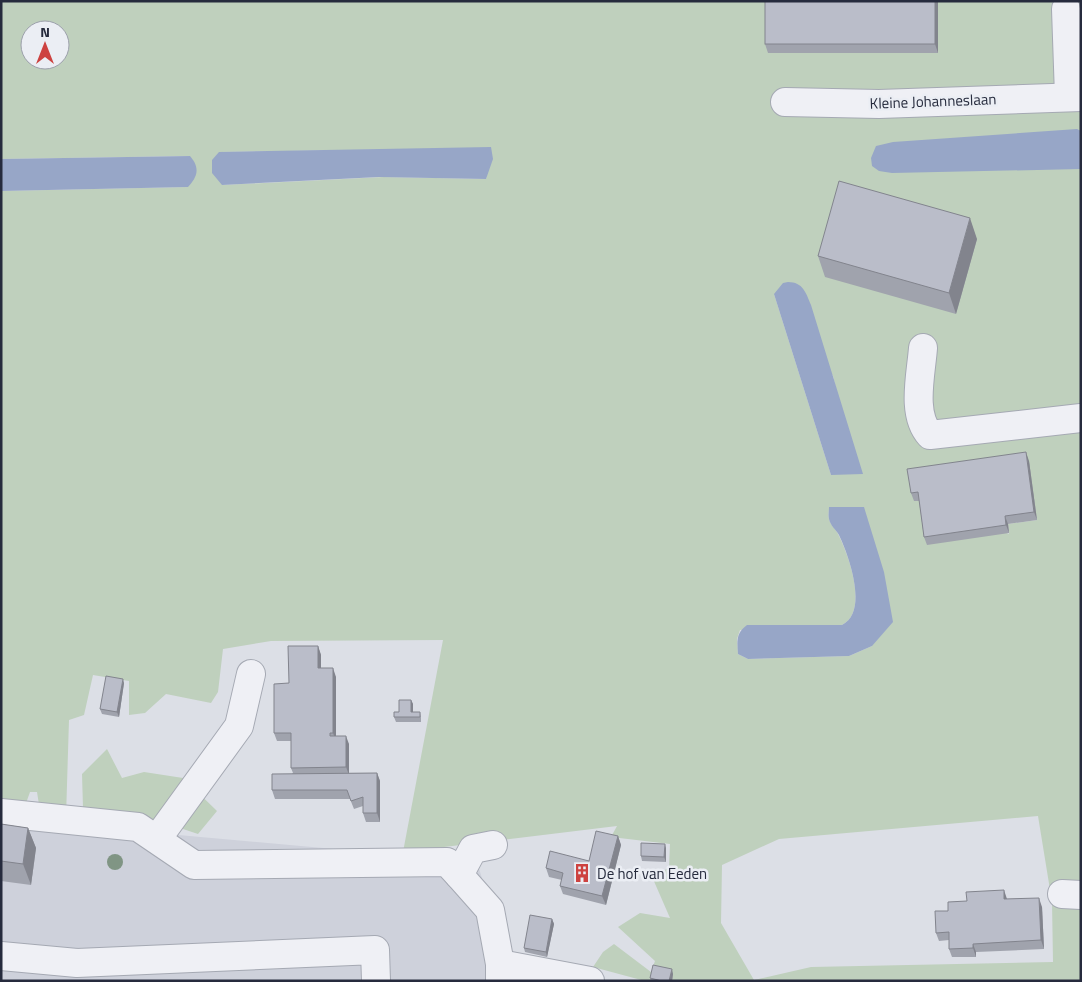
<svg xmlns="http://www.w3.org/2000/svg" width="1082" height="982" viewBox="0 0 1082 982" font-family="'Titillium Web',sans-serif">
<style>
.built{fill:#ced1db}
.green{fill:#bfd0bd;fill-rule:evenodd}
.water{fill:#97a6c7}
.lines{fill:none;stroke-linecap:round;stroke-linejoin:round}
.minor-casing{stroke:#a5a9b3;stroke-width:30}
.minor{stroke:#eff0f5;stroke-width:28}
.tree{fill:#809584}
.wall{fill:#a0a3ad}
.shaded-wall{fill:#82848d}
.building{fill:#babdc9;stroke:#82848d}
.labels{text-anchor:middle;dominant-baseline:central;stroke-width:5;stroke-linejoin:round;paint-order:stroke}
.street-label{font-size:15px;fill:#262b3d;stroke:#ebeef4}
.poi-label{font-size:15px;fill:#262b3d;stroke:#ebeef4;text-anchor:start}
</style>
<rect width="100%" height="100%" fill="#dcdfe6"/>
<polygon class="built" points="1,819 477,862 507,960 605,981 1,981"/>
<g class="green">
<path d="M1,1H1081V981H645L593,967L603,952L614,944L651,972L655,961L618,927L640,913L670,918L653,879L669,867L670,844L611,837L617,826L403,852L443,640L271,641L223,649L218,692L211,703L166,694L145,713L129,715V681L93,675L84,715L69,720L66,817L40,811L37,792H30L25,806L1,802V191L188,187L190,156L1,159ZM30,30H60V60H30ZM491,148L486,179L383,177L222,185L220,152ZM774,294L833,376L838,397L831,475ZM1028,461L1037,520L1008,524L1009,534L921,500L914,501ZM863,507L872,646L849,656L748,659L738,654L737,639L740,630L842,625C869,612 849,556 839,536C837,530 830,525 829,519C828,516 829,511 829,508ZM1038,816L1052,902L1053,962L811,967L754,980L721,923L722,865L779,839Z"/>
<polygon points="107,749 122,778 144,772 183,778 217,811 198,834 159,821 83,808 82,774"/>
</g>
<g class="water">
<polygon points="1077,129 1081,131 1081,169 892,173 879,171 872,166 871,158 876,146 893,142"/>
<polygon points="491,147 493,159 486,179 379,177 222,185 212,173 212,160 219,152"/>
<path d="M190,156C200,168 198,176 188,187L1,191V159Z"/>
<path d="M788,282C803,282 806,293 811,305L863,474L831,475L774,294L783,283Z"/>
<path d="M829,507H864L884,572L893,622L872,646L849,656L748,659L738,654C737,641 736,633 747,625H842C869,612 849,556 839,535C836,530 830,525 829,519C828,515 829,511 829,507Z"/>
</g>
<g class="lines">
<g class="minor-casing">
<g id="minor">
<polyline points="1066,9 1069,96"/>
<polyline points="785,102 879,104 1081,97"/>
<path d="M923,348C921,375 911,414 930,435L1081,418"/>
<polyline points="1,813 138,827 194,865 447,862 459,875"/>
<polyline points="157,839 239,726 251,674"/>
<polyline points="493,845 473,849 459,875 490,910 500,964 500,981"/>
<polyline points="1062,894 1081,895"/>
<polyline points="1,956 77,963 375,950 376,981"/>
<polyline points="500,964 590,981"/>
</g>
</g>
<use href="#minor" class="minor"/>
</g>
<circle class="tree" cx="115" cy="862" r="8"/>
<g class="wall">
<polygon points="765,1 938,1 938,53 768,53 765,44"/>
<polygon points="977,239 956,314 825,277 818,256"/>
<polygon points="1029,461 1037,520 1008,524 1009,533 927,545 924,537 919,501 914,501 911,493"/>
<polygon points="318,646 321,655 321,668 336,677 336,736 349,744 349,773 377,773 380,781 380,822 366,822 363,813 363,806 354,809 350,799 275,799 272,790 293,773 291,768 291,741 277,741 274,733 289,683"/>
<polygon points="124,683 119,717 102,714 100,709"/>
<polygon points="411,700 413,704 413,712 420,712 421,717 421,722 396,722 394,717"/>
<polygon points="1,824 28,828 36,848 31,885 1,881"/>
<polygon points="618,836 621,845 606,905 563,894 560,886 562,880 549,877 546,868 589,861"/>
<polygon points="666,848 666,862 642,861 641,856"/>
<polygon points="1007,899 1042,907 1044,949 976,952 976,957 952,957 949,949 949,940 939,941 936,933 948,911"/>
<polygon points="552,919 554,924 547,957 525,952 524,948"/>
<polygon points="673,974 672,981 651,981 650,978"/>
</g>
<g class="shaded-wall">
<polygon points="935,1 938,1 938,53 935,44"/>
<polygon points="970,218 977,239 956,314 949,293"/>
<polygon points="1026,452 1029,461 1037,520 1034,512"/>
<polygon points="1005,516 1008,524 1009,533 1006,525"/>
<polygon points="318,646 321,655 321,677 318,668"/>
<polygon points="333,668 336,677 336,741 333,733"/>
<polygon points="123,679 124,683 119,717 117,712"/>
<polygon points="411,700 413,704 413,716 411,712"/>
<polygon points="346,736 349,744 349,775 346,767"/>
<polygon points="377,773 380,781 380,822 377,813"/>
<polygon points="28,828 36,848 31,885 23,864"/>
<polygon points="618,836 621,845 606,905 602,896"/>
<polygon points="665,844 666,848 666,862 664,857"/>
<polygon points="1004,890 1007,899 1007,908 1004,899"/>
<polygon points="1039,898 1042,907 1044,949 1041,940"/>
<polygon points="552,919 554,924 547,957 546,952"/>
<polygon points="973,944 976,952 976,957 973,948"/>
<polygon points="672,969 673,974 672,981 669,981"/>
</g>
<g class="building">
<rect x="765" y="1" width="170" height="43"/>
<polygon points="839,181 970,218 949,293 818,256"/>
<polygon points="1026,452 1034,512 1005,516 1006,525 924,537 918,492 911,493 907,469"/>
<polygon points="288,646 318,646 318,668 333,668 333,733 330,733 330,736 346,736 346,767 291,768 291,733 274,733 274,684 289,683"/>
<polygon points="106,676 123,679 117,712 100,709"/>
<polygon points="399,700 411,700 411,712 420,712 420,717 394,717 394,712 399,712"/>
<polygon points="377,773 377,813 363,813 363,797 351,801 347,790 272,790 272,774"/>
<polygon points="1,824 28,828 23,864 1,861"/>
<polygon points="596,831 618,836 602,896 560,886 563,873 546,868 550,851 589,861"/>
<polygon points="641,843 665,844 664,857 641,856"/>
<polygon points="1004,890 1004,899 1039,898 1041,940 973,944 973,948 949,949 949,932 936,933 935,911 948,911 948,902 967,901 966,892"/>
<polygon points="530,915 552,919 546,952 524,948"/>
<polygon points="653,965 672,969 669,981 662,981 650,978"/>
</g>
<defs>
<g id="building-bare" transform="scale(1.5)"><path d="M-4-6H4V6H1V3H-1V6H-4ZM-2.5-4.3h1.7v1.8h-1.7ZM.8-4.3h1.7v1.8H.8ZM-2.5-1h1.7V.8h-1.7ZM.8-1h1.7V.8H.8Z" fill="#cd4240" stroke="#ebeef4" stroke-width="2.5" paint-order="stroke"/></g>
</defs>
<g fill-rule="evenodd">
<use href="#building-bare" x="582" y="873"/>
</g>
<g class="labels">
<g class="street-label">
<text transform="translate(933 101) rotate(-2)">Kleine Johanneslaan</text>
</g>
<g class="poi-label">
<text x="597" y="873">De hof van Eeden</text>
</g>
</g>
<rect width="1082" height="982" fill="none" stroke="#262b3d" stroke-width="5"/>
<g transform="translate(45 45)"><circle r="24" fill="#ebeef4" stroke="#9ca0ab"/>
<path d="M0-4L9 19L0 12L-9 19Z" fill="#cd4240"/>
<text y="-8" font-size="14" font-weight="bold" text-anchor="middle" fill="#262b3d">N</text>
</g>
</svg>
